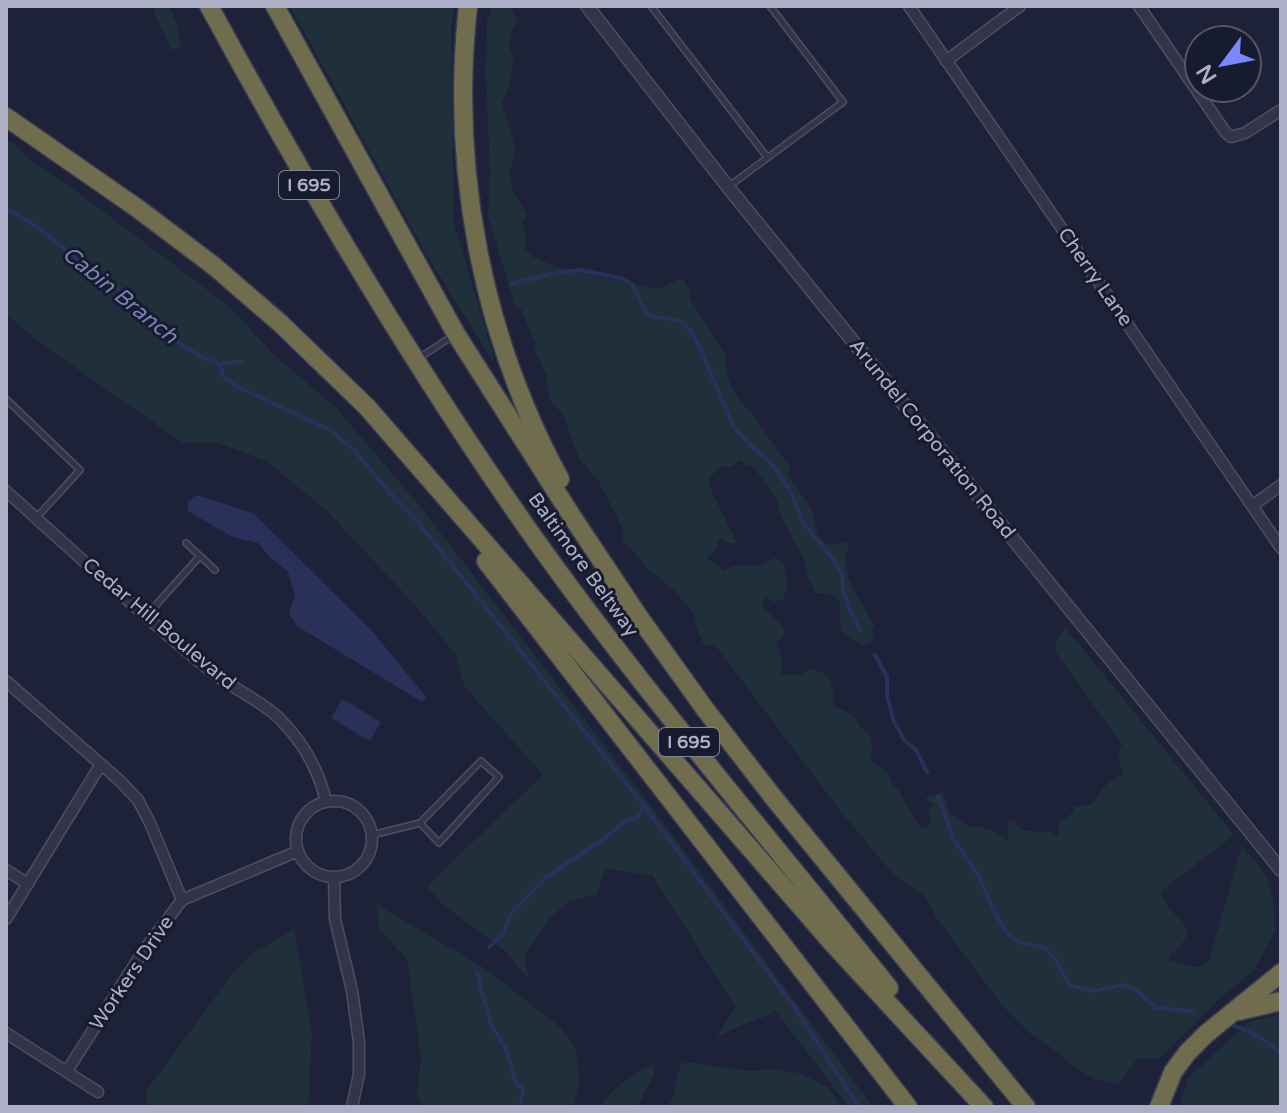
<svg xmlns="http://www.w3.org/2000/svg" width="1287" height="1113" viewBox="0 0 1287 1113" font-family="'Varela Round',sans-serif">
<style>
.green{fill:#20303a}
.water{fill:#29305a}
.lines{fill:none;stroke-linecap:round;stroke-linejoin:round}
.stream{stroke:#29305a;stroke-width:4}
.service-casing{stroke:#4c4f64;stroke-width:8}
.minor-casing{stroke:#4c4f64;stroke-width:13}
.tertiary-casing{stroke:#4c4f64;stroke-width:15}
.motorway-casing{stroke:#393d51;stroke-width:21}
.service{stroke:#323549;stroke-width:5}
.minor{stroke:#323549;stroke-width:10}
.tertiary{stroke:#323549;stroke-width:12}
.motorway{stroke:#706c4e;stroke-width:18}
.labels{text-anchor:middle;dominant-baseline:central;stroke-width:6;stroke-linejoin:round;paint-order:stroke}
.shield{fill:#171b2e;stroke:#7f8398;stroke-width:2}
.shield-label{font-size:18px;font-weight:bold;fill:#acafc6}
.street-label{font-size:20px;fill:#acafc6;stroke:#171b2e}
.water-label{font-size:22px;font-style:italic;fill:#7882b7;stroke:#171b2e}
</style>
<rect width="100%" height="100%" fill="#1e2239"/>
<g class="green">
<polygon points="157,6 169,6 179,29 177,31 181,47 171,50 154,11"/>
<polygon points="290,6 455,6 451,27 454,223 494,359 492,360 428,257"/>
<path d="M492,6H512V10L517,22C512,30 508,37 510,47C512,58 513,48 513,59C513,75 509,89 502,103L515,148L513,160L509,172L512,190L527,214L522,222L526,238L524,248L533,257L559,268L657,289L682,278L691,293L689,297L725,355L727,373L731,385L742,404L751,412L790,468L787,474L811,508L818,535L827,545L845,542L849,549L845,554L848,579L874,625L871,631L874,636L870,643L861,645L842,632L840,624V601L833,594L815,593L807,573L806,563L781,516L777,500L753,466L745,465L741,460L731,467H720L710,477V488L737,543H729L720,538L717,542L718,548L707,558L724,571L732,566H757L775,558L783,563L788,585L783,599L773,602L766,596L761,605C768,615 778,618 784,629L783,637L776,644C782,654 782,663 780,674L800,675L812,668L828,676L833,692L834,706L853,715L861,728L869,733L873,751L870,761C882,768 891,772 893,787L898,790L919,826L927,828L931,823L928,810L934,804L925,799L929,796L943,792L949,812L968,826L982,827L994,831L1007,840L1009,833L1007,821L1014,820L1022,830L1033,831L1037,833L1049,831L1059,838C1059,835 1057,831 1058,827C1061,816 1074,818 1074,806C1093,807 1092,805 1102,790C1106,783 1117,778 1124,773C1119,762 1115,755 1122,745L1055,651L1057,640L1065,627L1234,835L1160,892L1168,907L1183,922L1187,935L1180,947L1169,955V961L1198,967L1208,963L1242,846L1266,875L1273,900L1275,931L1254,970L1219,999L1158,1059H1137L1118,1084L1094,1079L1066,1061L1059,1053L1031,1034L1001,1004L936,917L924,895L895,876L842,813L715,645H704L695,624L694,614L676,592L649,570L623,540L622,527L599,482L579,458L562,413L552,403L548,392L547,377L534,348L536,344L521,309L516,308L488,216L490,173L486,73L487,21Z"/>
<polygon points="6,141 14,144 34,163 72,188 231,308 273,354 337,409 423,510 647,801 873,1107 849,1107 773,1008 773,1013 737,1027 716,1038 736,1007 652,875 606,869 596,894 568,902 551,917 524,955 528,978 504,950 441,903 428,887 433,880 543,775 465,687 456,655 415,605 328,512 267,461 218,443 183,443 39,342 6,314"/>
<polygon points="376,904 484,968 560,1027 576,1048 579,1084 573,1107 424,1107 417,1098 421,1057 407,959 380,930"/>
<polygon points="294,929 312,1033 308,1107 146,1107 147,1090 230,977 255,952"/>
<polygon points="1281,1014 1281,1107 1180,1107 1188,1078 1248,1023"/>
<polygon points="688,1062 749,1071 772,1069 799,1073 828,1087 842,1107 667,1107 672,1100 681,1064"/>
<path d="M654,1064V1074L637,1107H599C616,1086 630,1075 654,1064Z"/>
</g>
<g class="water">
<polygon points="197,495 253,513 373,632 426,697 422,702 297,626 289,613 295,596 288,572 270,557 258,543 233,537 188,511 188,501"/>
<polygon points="342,699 381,722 370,741 331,718"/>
</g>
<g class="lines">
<g class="stream">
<polyline points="6,208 39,228 82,263 113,285 147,319 177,342 203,358 220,364 242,361"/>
<polyline points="511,284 555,273 579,270 621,278 632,284 645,311 653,317 679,320 691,331 701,351 733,426 750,445 772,464 791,492 804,524 833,559 842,575 843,589 848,606 860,630"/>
<polyline points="220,364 223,376 236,386 330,430 354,450 389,492 413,516 645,807 794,1007 859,1107"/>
<polyline points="875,655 887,677 887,696 893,719 904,740 916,750 927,772"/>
<polyline points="938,796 954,840 979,876 996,915 1008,934 1018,942 1045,948 1056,960 1069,985 1094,991 1122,985 1135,989 1156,1008 1193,1011"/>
<polyline points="489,947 502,935 511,914 545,878 602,840 627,820 637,818 644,807"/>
<polyline points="477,973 491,1024 506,1049 515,1081 523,1090 520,1107"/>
<path d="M1232,1025C1251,1031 1267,1040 1281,1054"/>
</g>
<g class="service-casing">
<g id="service">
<polyline points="651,6 767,157"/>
<polyline points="728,187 843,102 770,6"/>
<polyline points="419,358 454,335"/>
<polyline points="6,399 80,470 37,517"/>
<polyline points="186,543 215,570"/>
<polyline points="147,615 200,556"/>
<polyline points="372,835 420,823 481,761 499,777 439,843 420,823"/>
</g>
</g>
<g class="minor-casing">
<g id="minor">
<polyline points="909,6 1281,548"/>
<polyline points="1139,6 1226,133 1231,137 1245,133 1281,110"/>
<polyline points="946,61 1020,6"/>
<path d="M6,491C73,551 139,613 208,669C229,687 259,699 279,718C302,741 319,770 326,802"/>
<polyline points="1252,506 1281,485"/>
<polyline points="6,681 120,781 138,800 150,823 182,900"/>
<circle cx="334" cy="839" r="38"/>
<polyline points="6,870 28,884"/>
<polyline points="334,877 335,919 352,991 359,1042 359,1074 352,1107"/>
<polyline points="6,919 101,764"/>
<polyline points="6,1033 98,1092"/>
<polyline points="67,1071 142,953 182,900 298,851"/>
</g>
</g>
<g class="tertiary-casing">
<polyline id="tertiary" points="587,6 728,187 1281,870"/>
</g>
<g class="motorway-casing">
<g id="motorway">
<path d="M209,6C309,190 416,371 537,542C647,696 771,840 889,988"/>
<polyline points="275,6 456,334 573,518 639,617 705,709 773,797 1026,1107"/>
<path d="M468,6C450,169 482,335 560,479"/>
<polyline points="6,117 137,208 214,266 280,323 367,407 834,945 984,1107"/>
<polyline points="486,561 908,1107"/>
<polyline points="1239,1011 1281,1001"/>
<polyline points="1159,1107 1173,1072 1187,1053 1206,1034 1281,973"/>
</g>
</g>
<use href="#service" class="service"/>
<use href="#minor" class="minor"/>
<use href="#tertiary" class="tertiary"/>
<use href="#motorway" class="motorway"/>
</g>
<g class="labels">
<g class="shield">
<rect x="279" y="171" width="60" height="28" rx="6"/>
<rect x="659" y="728" width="60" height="28" rx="6"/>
</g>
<g class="shield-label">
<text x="309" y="185">I 695</text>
<text x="689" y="742">I 695</text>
</g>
<g class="street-label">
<text transform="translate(1095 277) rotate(55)">Cherry Lane</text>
<text transform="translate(932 439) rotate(51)">Arundel Corporation Road</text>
<text transform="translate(583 565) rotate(54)">Baltimore Beltway</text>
<text transform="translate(159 624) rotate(40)">Cedar Hill Boulevard</text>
<text transform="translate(132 973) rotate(-56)">Workers Drive</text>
</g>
<g class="water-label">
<text transform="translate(120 295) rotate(39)">Cabin Branch</text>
</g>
</g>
<rect width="1287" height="1113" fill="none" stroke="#acafc6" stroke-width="16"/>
<g transform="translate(1223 64) rotate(238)"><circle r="38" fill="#171b2e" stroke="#53566b" stroke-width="2"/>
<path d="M0-6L14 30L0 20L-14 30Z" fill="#7888ff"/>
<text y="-12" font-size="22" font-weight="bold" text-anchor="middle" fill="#acafc6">N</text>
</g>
</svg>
